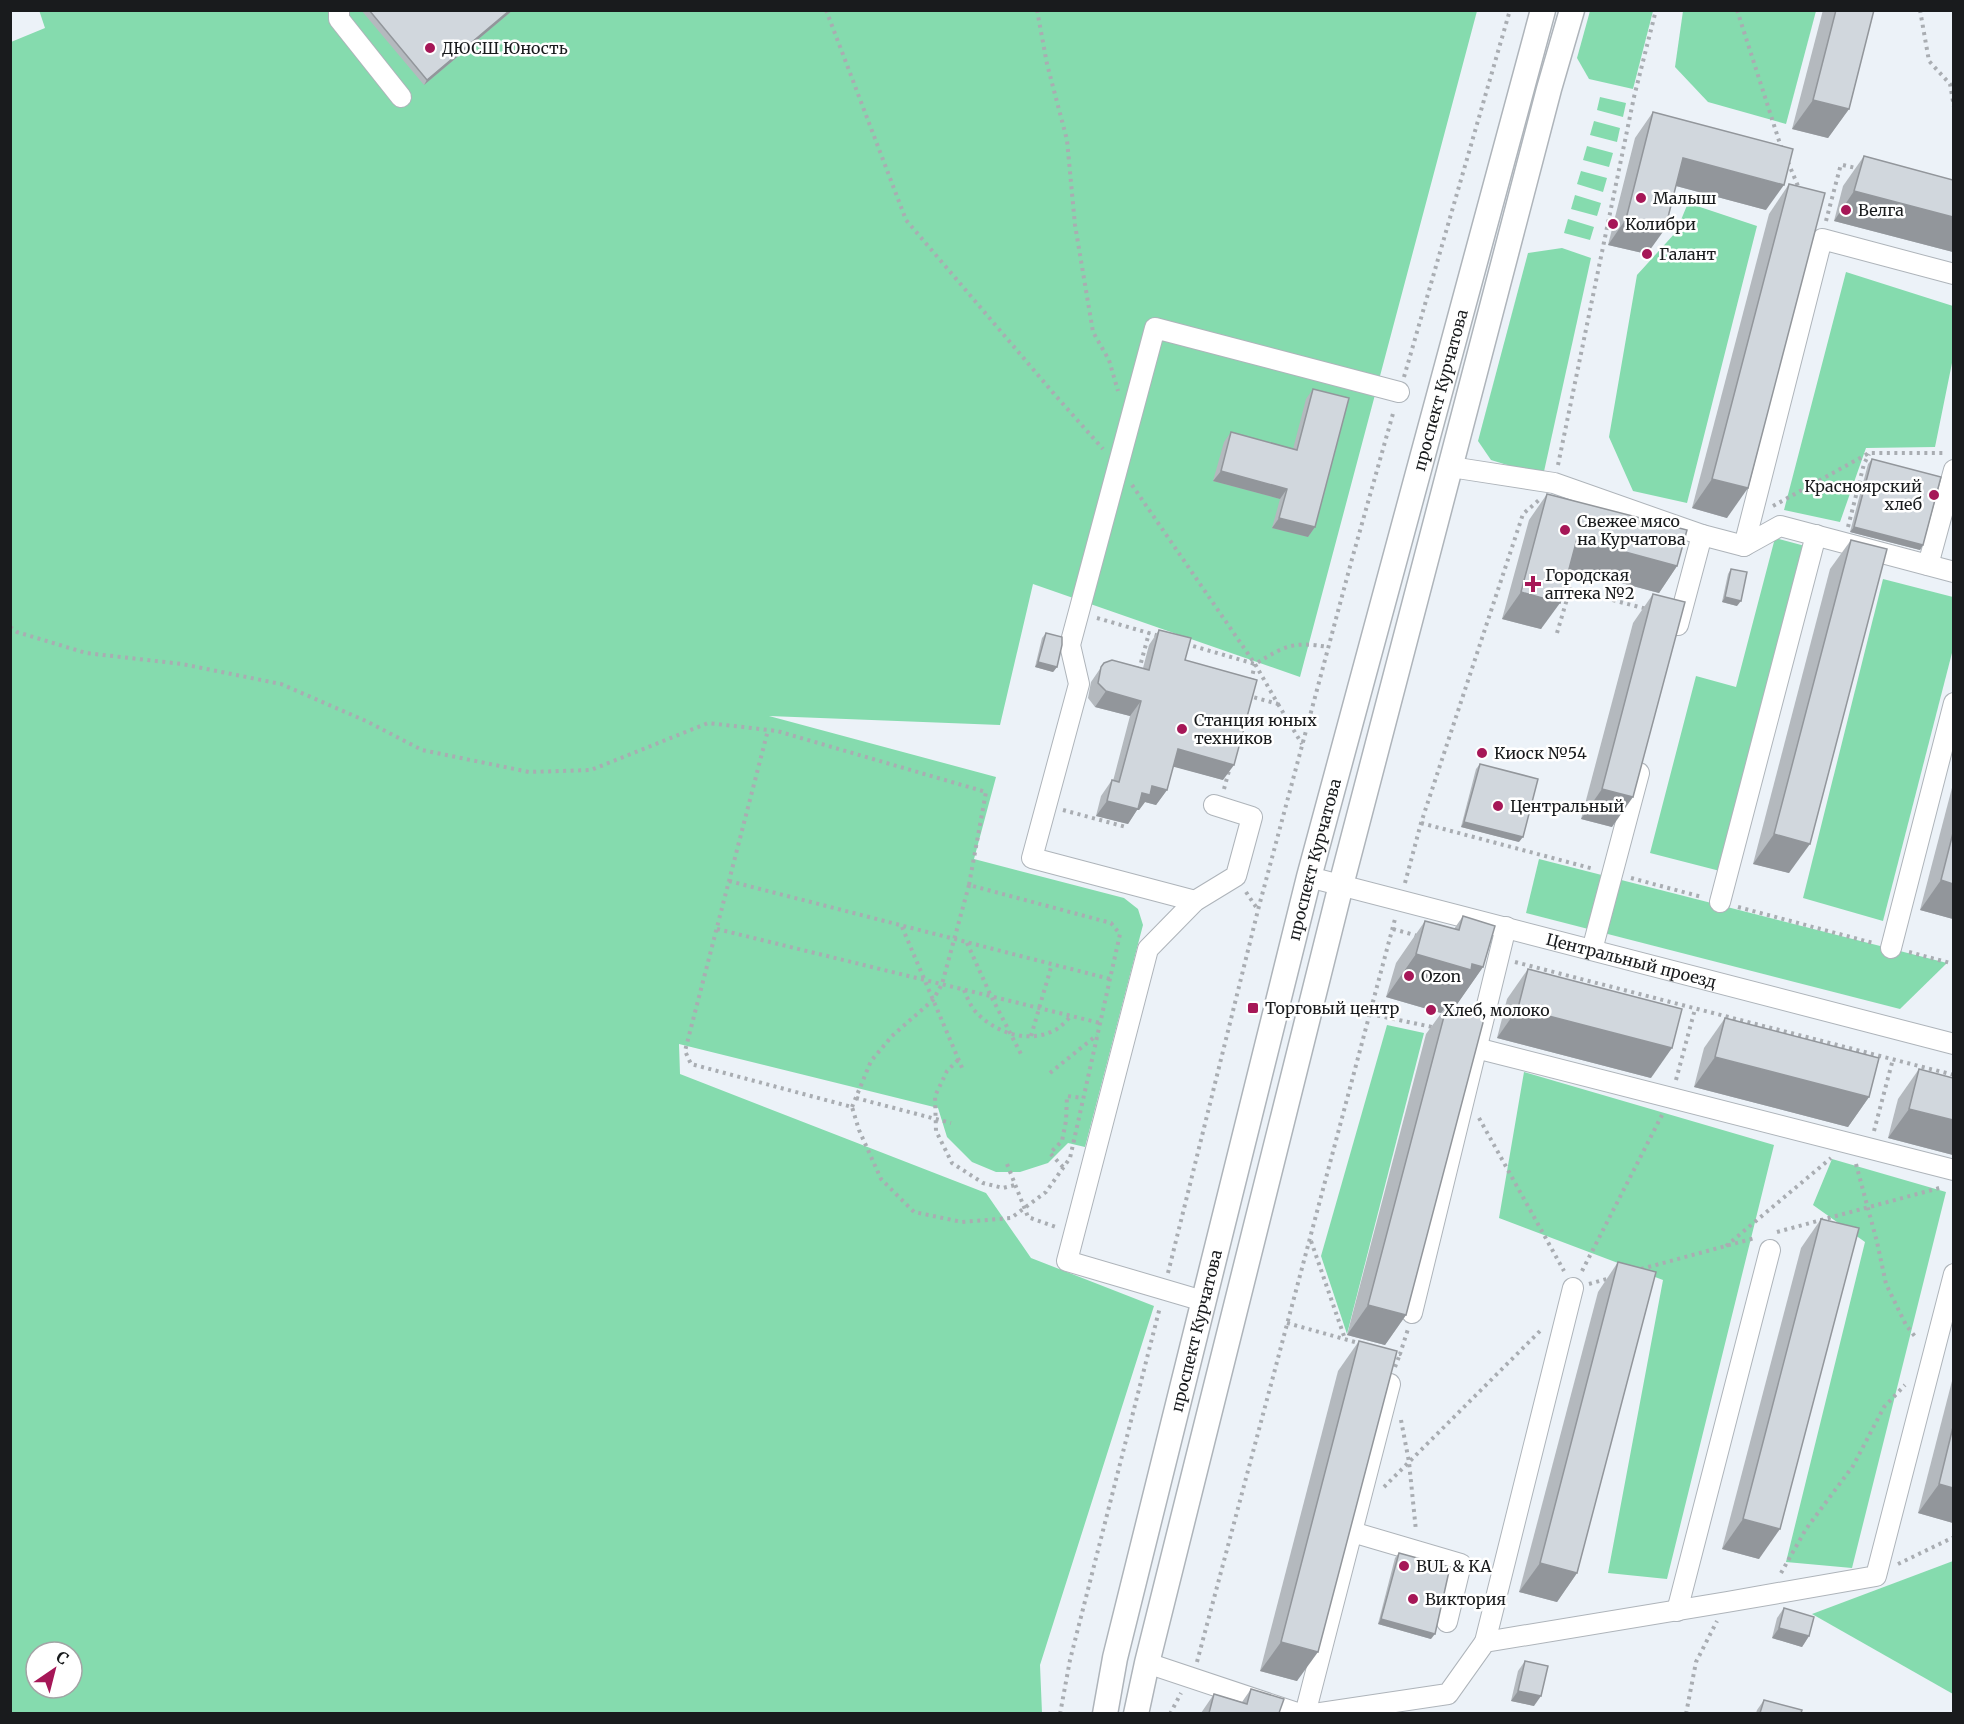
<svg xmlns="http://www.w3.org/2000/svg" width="1964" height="1724" viewBox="0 0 1964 1724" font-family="Merriweather,serif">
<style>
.green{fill:#85dbae;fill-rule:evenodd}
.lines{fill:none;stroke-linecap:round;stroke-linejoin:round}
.minor-casing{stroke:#aeb4ba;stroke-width:22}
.major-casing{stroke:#aeb4ba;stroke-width:27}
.path{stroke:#a9adb2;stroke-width:4;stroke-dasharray:3 4.5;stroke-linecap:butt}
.minor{stroke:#fff;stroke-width:20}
.major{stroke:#fff;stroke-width:24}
.wall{fill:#b4b9be}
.shaded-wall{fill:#92969b}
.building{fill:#d1d7dd;stroke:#92969b;stroke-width:1.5}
.poi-dot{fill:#a61757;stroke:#fff;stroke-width:2}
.labels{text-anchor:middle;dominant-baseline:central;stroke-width:5;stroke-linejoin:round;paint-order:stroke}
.poi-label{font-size:16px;fill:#191b1d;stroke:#fff;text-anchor:start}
.street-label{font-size:16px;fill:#191b1d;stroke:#fff}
</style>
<rect width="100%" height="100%" fill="#ecf2f8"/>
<g class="green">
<path d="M39,10L1477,11L1300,677L1033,584L1000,725L769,716L996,777L974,859L1124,898L1138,909L1143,925L1085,1147L1068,1143L1048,1163L1020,1172H996L972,1162L947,1137L938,1108L679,1044L680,1074L986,1193L1031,1258L1154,1306L1040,1665L1042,1713L11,1714V42L45,28ZM36,1652H72V1688H36Z"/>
<polygon points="1590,11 1653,11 1633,89 1589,79 1577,58"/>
<polygon points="1683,11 1816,11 1786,124 1708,102 1675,67"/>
<polygon points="1600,97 1626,103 1623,117 1597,110"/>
<polygon points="1594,121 1620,128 1617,142 1590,135"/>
<polygon points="1587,146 1613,153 1609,167 1583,160"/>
<polygon points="1581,171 1607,178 1603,192 1577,184"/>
<polygon points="1575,195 1601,203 1597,216 1571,209"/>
<polygon points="1688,203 1757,226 1687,503 1633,491 1609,437 1637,275 1676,232"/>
<polygon points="1568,219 1594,227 1590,240 1564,233"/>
<polygon points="1562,248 1591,258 1543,476 1491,460 1478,441 1528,253"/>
<polygon points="1846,272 1953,306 1953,358 1935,447 1866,448 1840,522 1784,510"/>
<polygon points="1775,538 1805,546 1720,871 1650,853 1696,676 1736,687"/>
<polygon points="1883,579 1953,597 1953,649 1883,921 1803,898"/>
<polygon points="1539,859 1947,963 1900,1009 1526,913"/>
<polygon points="1387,1025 1424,1033 1347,1334 1321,1256"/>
<polygon points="1524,1072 1774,1145 1667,1579 1608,1573 1663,1280 1499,1218"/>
<polygon points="1832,1159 1946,1192 1852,1568 1786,1562 1865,1242 1813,1205"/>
<polygon points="1953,1561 1953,1694 1812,1614"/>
</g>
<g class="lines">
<g class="minor-casing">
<g id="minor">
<polyline points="339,10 339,19 401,97"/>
<polyline points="1451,467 1554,483 1702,535 1744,546 1780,526 1954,572"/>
<polyline points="1744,546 1822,239 1954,274"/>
<polyline points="1928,565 1954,470"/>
<polyline points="1678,625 1702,535"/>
<path id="s1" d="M1309,877L1954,1044"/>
<polyline points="1195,901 1032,858 1079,684 1070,645 1155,328 1399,392"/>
<polyline points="1720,902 1816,535"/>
<polyline points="1891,948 1954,703"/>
<polyline points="1592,950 1639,773"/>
<polyline points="1476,1048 1954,1170"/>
<polyline points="1203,1301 1067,1261 1148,949 1195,901 1236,876 1252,817 1214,805"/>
<polyline points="1412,1313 1506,927"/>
<polyline points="1352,1532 1461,1564 1447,1622"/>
<polyline points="1677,1611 1770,1250"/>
<polyline points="1485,1642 1573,1288"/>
<polyline points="1147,1663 1300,1714"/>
<polyline points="1305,1714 1390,1384"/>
<polyline points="1314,1714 1448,1694 1485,1642 1727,1602 1876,1576 1954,1274"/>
</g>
</g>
<g class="major-casing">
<g id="major">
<path id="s2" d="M1105,1714L1115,1658L1309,877L1543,10"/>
<polyline points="1136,1714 1147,1663 1341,885 1549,89 1572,10"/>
</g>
</g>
<g class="path">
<polyline points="826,10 906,220 1055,395 1103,449"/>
<polyline points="1037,10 1047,64 1067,140 1075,225 1093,332 1109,360 1118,391"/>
<polyline points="1737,10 1782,150"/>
<polyline points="1920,10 1929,61 1950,84 1954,107"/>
<polyline points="1788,162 1800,191"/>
<polyline points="1843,165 1860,169"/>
<polyline points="1826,221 1841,164"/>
<polyline points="1404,377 1510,10"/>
<polyline points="1558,465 1634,97 1656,10"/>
<polyline points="1132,485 1255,664 1278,704 1249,696"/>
<polyline points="1773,506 1869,453 1944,453"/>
<polyline points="1848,527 1864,464 1869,454"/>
<polyline points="1097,618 1159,636"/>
<polyline points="10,627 17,632 86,653 182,664 281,684 366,721 422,750 529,772 591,770 708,723 777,731 986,792 969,885 1111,923 1120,934 1070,1158 1046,1192 1011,1218 962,1222 914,1212 881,1179 859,1130 852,1107 691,1064 685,1051 768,730"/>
<polyline points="1557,633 1570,589 1647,609"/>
<path d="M1186,644L1255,664C1285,646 1292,641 1328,647"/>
<polyline points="1139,670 1149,633"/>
<polyline points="1251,681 1255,664"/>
<polyline points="1278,704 1302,744"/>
<polyline points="1224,789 1230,767"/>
<polyline points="1063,810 1126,827"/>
<polyline points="1421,823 1594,869"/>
<polyline points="1631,878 1702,897"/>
<polyline points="729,881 1110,979"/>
<polyline points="1405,883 1421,823 1523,514 1540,499"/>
<polyline points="1246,892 1258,910"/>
<polyline points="1738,907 1873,943"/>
<polyline points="902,927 963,1070"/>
<polyline points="717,929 1100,1023"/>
<polyline points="1393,929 1418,936"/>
<polyline points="967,943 991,996 1021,1054"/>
<polyline points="1909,952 1954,964"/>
<polyline points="1515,962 1954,1075"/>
<path d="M964,990C967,997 970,1005 975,1011C995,1033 1029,1045 1057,1029C1062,1026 1067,1020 1071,1016"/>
<polyline points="1370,1014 1437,1028"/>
<polyline points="1031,1036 1052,964"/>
<polyline points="958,1060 947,1071 935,1096 936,1131 952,1163 983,1183 1003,1188 1015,1185"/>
<polyline points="1050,1073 1097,1035"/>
<polyline points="1676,1080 1695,1009"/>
<polyline points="856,1098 951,1123"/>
<polyline points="852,1107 871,1061 892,1036 933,1000 942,984 969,885"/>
<polyline points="1479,1118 1564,1271"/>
<polyline points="1874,1131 1893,1059"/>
<polyline points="1007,1164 1028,1217 1056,1227"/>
<polyline points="1856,1164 1877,1242 1886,1284 1906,1325 1917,1339"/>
<polyline points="1063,1167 1050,1153 1062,1141 1066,1121 1067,1096 1083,1098"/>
<polyline points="1777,1232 1943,1187"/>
<polyline points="1311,1241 1345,1339"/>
<polyline points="1726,1246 1831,1158"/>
<polyline points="1641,1269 1755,1238"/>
<polyline points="1582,1271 1662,1115"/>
<polyline points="1168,1273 1258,910 1352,559 1394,410"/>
<polyline points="1589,1284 1610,1278"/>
<polyline points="1287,1323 1362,1344"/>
<polyline points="1392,1352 1400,1354 1408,1329"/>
<polyline points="1395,1367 1400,1354"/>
<polyline points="1401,1420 1409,1462 1416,1531"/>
<polyline points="1384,1487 1542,1329"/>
<polyline points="1898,1564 1954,1537"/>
<polyline points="1781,1573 1806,1529 1853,1466 1884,1407 1905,1385"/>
<polyline points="1197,1662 1395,919"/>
<polyline points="1060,1714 1070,1660 1160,1307"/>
<polyline points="1170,1714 1181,1693"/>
<polyline points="1686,1714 1696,1662 1717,1621"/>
</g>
<use href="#minor" class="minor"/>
<use href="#major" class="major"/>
</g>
<g class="wall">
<polygon points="361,10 513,10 424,85"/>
<polygon points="1823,10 1874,10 1849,109 1828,138 1792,129"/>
<polygon points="1653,112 1766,210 1676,186 1647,254 1608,245 1635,138"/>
<polygon points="1864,156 1953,180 1953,252 1834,221 1843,186"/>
<polygon points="1789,184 1727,518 1692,508 1769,214"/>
<polygon points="1313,389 1315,527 1308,537 1272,528 1280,499 1213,481 1224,442 1231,432 1293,449 1306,399"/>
<polygon points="1872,459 1923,545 1920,550 1850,532 1868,464"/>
<polygon points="1547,494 1677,566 1659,593 1569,569 1541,629 1502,619 1529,520"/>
<polygon points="1851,540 1789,873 1753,864 1830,569"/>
<polygon points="1731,569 1737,606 1722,602 1728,574"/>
<polygon points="1653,594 1612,827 1581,819 1633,623"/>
<polygon points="1159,630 1185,660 1223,780 1173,766 1167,790 1156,805 1145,802 1139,810 1137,810 1128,824 1096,816 1101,796 1112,780 1113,781 1130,716 1095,707 1088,698 1091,682 1104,663 1143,668 1149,645"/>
<polygon points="1046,633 1057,667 1053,672 1035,667 1042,638"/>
<polygon points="1480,764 1519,842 1461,827 1476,769"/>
<polygon points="1953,784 1953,919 1920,910"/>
<polygon points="1463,916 1483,967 1455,1007 1406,1315 1385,1345 1347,1335 1426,1034 1445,1008 1441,1013 1386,997 1396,963 1425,921 1454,929"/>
<polygon points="1528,969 1651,1078 1497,1038 1507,999"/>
<polygon points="1725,1018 1869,1097 1848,1127 1694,1087 1704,1048"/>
<polygon points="1919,1069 1953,1078 1953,1155 1888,1138 1898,1099"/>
<polygon points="1821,1219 1759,1559 1722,1549 1801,1248"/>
<polygon points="1618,1262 1577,1573 1557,1602 1519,1592 1598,1292"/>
<polygon points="1359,1341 1297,1681 1260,1671 1338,1371"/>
<polygon points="1953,1377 1953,1523 1918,1513"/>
<polygon points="1399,1553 1431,1639 1378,1624 1395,1558"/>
<polygon points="1784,1608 1809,1636 1802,1647 1772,1638 1777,1618"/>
<polygon points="1525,1661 1534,1706 1511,1701 1518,1671"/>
<polygon points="1251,1689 1279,1713 1201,1713 1214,1694 1242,1702"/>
<polygon points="1764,1700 1801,1713 1756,1713 1757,1710"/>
</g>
<g class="shaded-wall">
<polygon points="510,10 513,10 424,85 427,80"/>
<polygon points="1813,100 1849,109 1828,138 1792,129"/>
<polygon points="1683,158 1784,185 1766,210 1665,183"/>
<polygon points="1854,191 1953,217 1953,252 1834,221"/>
<polygon points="1626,219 1665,229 1647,254 1608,245"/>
<polygon points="1221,471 1287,489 1280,499 1213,481"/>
<polygon points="1712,479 1748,488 1727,518 1692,508"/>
<polygon points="1279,518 1315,527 1308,537 1272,528"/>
<polygon points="1854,527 1923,545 1920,550 1850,532"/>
<polygon points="1577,539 1677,566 1659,593 1558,566"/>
<polygon points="1521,592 1560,603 1541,629 1502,619"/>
<polygon points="1725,597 1741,601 1737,606 1722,602"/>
<polygon points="1038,662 1057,667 1053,672 1035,667"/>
<polygon points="1106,691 1141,701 1130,716 1095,707"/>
<polygon points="1178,749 1234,765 1223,780 1167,765"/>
<polygon points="1152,786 1167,790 1156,805 1145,802 1139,810 1137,810 1128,824 1096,816 1107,801 1142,793"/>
<polygon points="1602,789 1633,797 1612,827 1581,819"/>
<polygon points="1464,822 1523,837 1519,842 1461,827"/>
<polygon points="1774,834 1810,844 1789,873 1753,864"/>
<polygon points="1941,880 1953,884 1953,919 1920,910"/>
<polygon points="1416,954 1472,964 1483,967 1453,1010 1447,1005 1441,1013 1386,997"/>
<polygon points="1518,1008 1672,1048 1651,1078 1497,1038"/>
<polygon points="1715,1057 1869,1097 1848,1127 1694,1087"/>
<polygon points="1909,1109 1953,1120 1953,1155 1888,1138"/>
<polygon points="1368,1305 1406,1315 1385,1345 1347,1335"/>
<polygon points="1939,1484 1953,1488 1953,1523 1918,1513"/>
<polygon points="1743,1519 1780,1529 1759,1559 1722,1549"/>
<polygon points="1540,1563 1577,1573 1557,1602 1519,1592"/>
<polygon points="1381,1619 1435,1634 1431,1639 1378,1624"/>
<polygon points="1779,1628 1809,1636 1802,1647 1772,1638"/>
<polygon points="1281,1642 1318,1652 1297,1681 1260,1671"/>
<polygon points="1518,1691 1541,1696 1534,1706 1511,1701"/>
</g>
<g class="building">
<polygon points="369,10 510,10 427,80"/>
<polygon points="1836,10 1874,10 1849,109 1813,100"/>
<polygon points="1653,112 1793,149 1784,185 1683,158 1665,229 1626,219"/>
<polygon points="1864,156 1953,180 1953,217 1854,191"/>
<polygon points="1789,184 1825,193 1748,488 1712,479"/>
<polygon points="1313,389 1349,398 1315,527 1279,518 1287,489 1221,471 1231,432 1297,450"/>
<polygon points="1872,459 1941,477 1923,545 1854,527"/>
<polygon points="1547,494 1687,530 1677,566 1577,539 1560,603 1521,592"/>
<polygon points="1851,540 1887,549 1810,844 1774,834"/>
<polygon points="1731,569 1747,572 1741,601 1725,597"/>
<polygon points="1653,594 1685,602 1633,797 1602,789"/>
<polygon points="1159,630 1191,638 1185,660 1257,680 1234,765 1178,749 1167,790 1152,786 1150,795 1142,793 1138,809 1107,801 1112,780 1119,782 1141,701 1106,691 1098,683 1101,667 1104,663 1112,660 1149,670"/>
<polygon points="1046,633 1062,637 1062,645 1057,667 1038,662"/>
<polygon points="1480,764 1538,779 1523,837 1464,822"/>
<polygon points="1953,833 1953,884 1941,880"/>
<polygon points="1463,916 1495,926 1483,967 1472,964 1471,970 1416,954 1425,921 1459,930"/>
<polygon points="1528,969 1682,1009 1672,1048 1518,1008"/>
<polygon points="1447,1005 1485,1015 1406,1315 1368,1305"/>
<polygon points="1725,1018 1879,1058 1869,1097 1715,1057"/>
<polygon points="1919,1069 1953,1078 1953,1120 1909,1109"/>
<polygon points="1821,1219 1859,1228 1780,1529 1743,1519"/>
<polygon points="1618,1262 1656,1272 1577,1573 1540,1563"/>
<polygon points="1359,1341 1397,1351 1318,1652 1281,1642"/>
<polygon points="1953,1427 1953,1488 1939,1484"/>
<polygon points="1399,1553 1450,1567 1435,1634 1381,1619"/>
<polygon points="1784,1608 1814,1617 1809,1636 1779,1628"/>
<polygon points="1525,1661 1548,1666 1541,1696 1518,1691"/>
<polygon points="1251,1689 1284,1699 1279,1713 1209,1713 1214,1694 1247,1704"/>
<polygon points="1764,1700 1802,1710 1801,1713 1760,1713"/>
</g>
<g class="poi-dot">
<circle cx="430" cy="48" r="6"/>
<circle cx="1641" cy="198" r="6"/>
<circle cx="1846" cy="210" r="6"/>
<circle cx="1613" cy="224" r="6"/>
<circle cx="1647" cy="254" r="6"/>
<circle cx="1934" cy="495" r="6"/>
<circle cx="1565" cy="530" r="6"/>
<path d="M1530 575h6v6h6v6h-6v6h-6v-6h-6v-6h6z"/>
<circle cx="1182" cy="729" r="6"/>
<circle cx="1482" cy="753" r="6"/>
<circle cx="1498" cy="806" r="6"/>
<circle cx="1409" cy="976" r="6"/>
<rect x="1247" y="1002" width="12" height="12" rx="3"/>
<circle cx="1431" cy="1010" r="6"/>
<circle cx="1404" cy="1566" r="6"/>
<circle cx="1413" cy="1599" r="6"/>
</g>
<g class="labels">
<g class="poi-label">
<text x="442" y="48">ДЮСШ Юность</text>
<text x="1653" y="198">Малыш</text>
<text x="1858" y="210">Велга</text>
<text x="1625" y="224">Колибри</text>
<text x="1659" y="254">Галант</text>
<text x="1922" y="486" text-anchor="end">Красноярский<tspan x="1922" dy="18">хлеб</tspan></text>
<text x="1577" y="521">Свежее мясо<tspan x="1577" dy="18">на Курчатова</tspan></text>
<text x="1545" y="575">Городская<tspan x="1545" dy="18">аптека №2</tspan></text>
<text x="1194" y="720">Станция юных<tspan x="1194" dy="18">техников</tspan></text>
<text x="1494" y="753">Киоск №54</text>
<text x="1510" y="806">Центральный</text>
<text x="1421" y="976">Ozon</text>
<text x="1265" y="1008">Торговый центр</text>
<text x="1443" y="1010">Хлеб, молоко</text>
<text x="1416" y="1566">BUL &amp; KA</text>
<text x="1425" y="1599">Виктория</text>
</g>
<g class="street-label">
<text stroke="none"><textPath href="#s2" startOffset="1366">проспект Курчатова</textPath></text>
<text stroke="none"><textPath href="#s2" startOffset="880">проспект Курчатова</textPath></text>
<text stroke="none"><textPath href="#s1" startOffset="333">Центральный проезд</textPath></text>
<text stroke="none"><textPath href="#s2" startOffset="394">проспект Курчатова</textPath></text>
</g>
</g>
<rect width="1964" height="1724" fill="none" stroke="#191b1d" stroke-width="24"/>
<g transform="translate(54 1670) rotate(35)"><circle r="28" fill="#ffffff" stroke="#a3a4a5" stroke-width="1.5"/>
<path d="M0-4.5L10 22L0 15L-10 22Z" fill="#a61757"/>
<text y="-9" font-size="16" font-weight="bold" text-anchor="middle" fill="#191b1d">С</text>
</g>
</svg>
